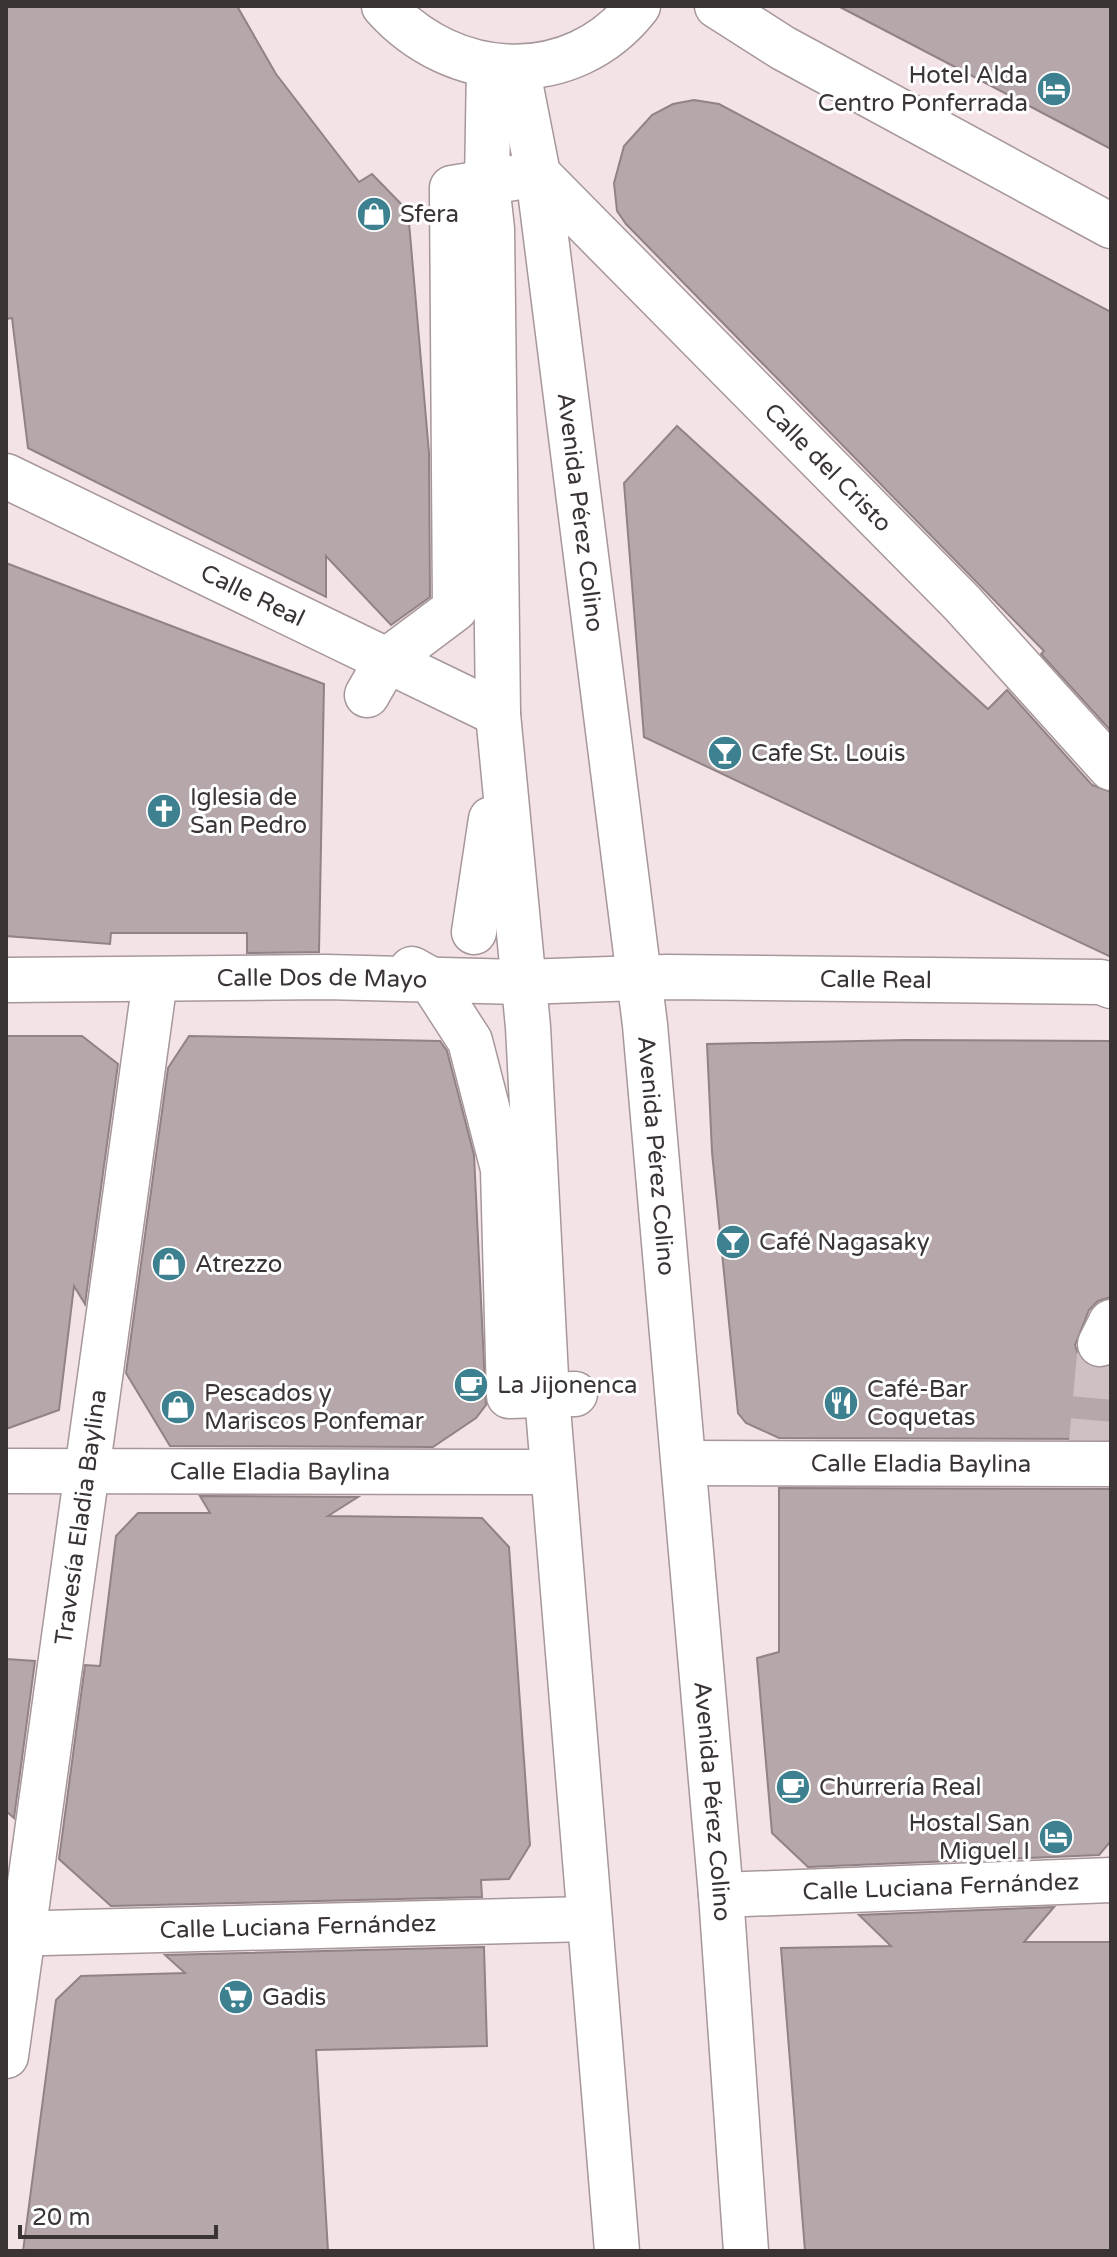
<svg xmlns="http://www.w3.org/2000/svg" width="1117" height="2257" viewBox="0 0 1117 2257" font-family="'Varela Round',sans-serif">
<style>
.building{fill:#b6a7aa;stroke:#918285;stroke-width:2}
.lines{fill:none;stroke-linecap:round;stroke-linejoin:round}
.minor-tunnel{stroke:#cfc0c3;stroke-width:44;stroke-dasharray:44 22;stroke-linecap:butt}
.minor-casing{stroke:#a69799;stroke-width:47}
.minor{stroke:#fff;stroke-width:44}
.labels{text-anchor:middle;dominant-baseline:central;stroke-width:6;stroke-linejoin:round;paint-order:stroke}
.poi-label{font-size:24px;fill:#3a3435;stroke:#fff;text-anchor:start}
.street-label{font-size:24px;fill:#3a3435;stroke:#fff}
</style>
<rect width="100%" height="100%" fill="#f4e3e6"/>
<g class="building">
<polygon points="6,6 237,6 276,74 359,182 372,174 408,211 429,453 430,597 391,625 326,556 326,597 28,448 12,318 6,319"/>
<polygon points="838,6 1111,6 1111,149 959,69"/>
<polygon points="694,100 719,104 1111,312 1111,731 1041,654 1044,651 626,224 617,211 614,183 624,146 652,115 673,104"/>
<polygon points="677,426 988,709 1007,690 1092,785 1111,792 1111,957 644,737 624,483"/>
<polygon points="6,563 324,684 319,952 247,953 247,933 111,933 110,944 6,936"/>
<polygon points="6,1036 82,1036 118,1064 85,1304 74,1286 59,1410 6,1429"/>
<polygon points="189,1036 440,1041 447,1051 474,1155 486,1405 476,1418 433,1447 170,1446 126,1373 168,1068"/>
<polygon points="907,1040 1111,1041 1111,1297 1098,1301 1089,1310 1075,1345 1079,1357 1088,1366 1101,1369 1111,1366 1111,1439 779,1438 746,1423 738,1413 712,1152 707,1044"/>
<polygon points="779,1488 1111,1489 1111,1841 1099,1855 808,1867 772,1833 757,1658 779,1652"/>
<polygon points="200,1496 358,1497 328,1516 482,1518 509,1547 530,1845 509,1879 481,1880 482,1897 111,1906 59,1859 85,1665 100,1666 116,1536 138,1513 210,1513"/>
<polygon points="6,1659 35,1661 14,1818 6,1811"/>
<polygon points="1054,1907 1024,1942 1111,1942 1111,2251 805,2251 781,1948 891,1946 859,1915"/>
<polygon points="484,1947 487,2046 316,2050 328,2251 23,2251 56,2000 81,1976 185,1973 165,1955"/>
</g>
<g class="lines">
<polyline class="minor-tunnel" points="1089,1464 1100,1344"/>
<g class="minor-casing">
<g id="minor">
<path d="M384,6C452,83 572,91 638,6"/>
<polyline points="717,6 783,48 1111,226"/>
<polyline points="489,66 487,184 492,229 498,714 528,1027 547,1396 617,2251"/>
<path id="s1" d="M517,67L538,174L645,1025L721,1895L746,2251"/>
<path id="s2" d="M6,476L498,714"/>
<path id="s3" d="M367,695L387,660L455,609L452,188L538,174L962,603L1111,768"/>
<polyline points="474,932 491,819"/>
<polyline points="412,969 430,979 470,1041 503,1169 509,1396 575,1394"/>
<path id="s4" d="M6,980L326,977L523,982L667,977L1101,982L1111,986"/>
<polyline points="1100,1344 1111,1322"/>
<path id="s5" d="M685,1463L1111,1464"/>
<path id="s6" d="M6,1471L552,1472"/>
<path id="s7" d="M721,1895L1111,1880"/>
<path id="s8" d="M6,1934L589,1919"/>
<path id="s9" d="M6,2056L155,980"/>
</g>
</g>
<use href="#minor" class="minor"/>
</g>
<defs>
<g id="hotel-disc" transform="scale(1.8)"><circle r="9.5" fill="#3d8090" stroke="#fff"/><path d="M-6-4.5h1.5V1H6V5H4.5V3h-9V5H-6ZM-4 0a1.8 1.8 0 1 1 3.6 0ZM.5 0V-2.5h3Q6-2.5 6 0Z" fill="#fff"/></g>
<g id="shop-disc" transform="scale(1.8)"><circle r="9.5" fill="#3d8090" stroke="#fff"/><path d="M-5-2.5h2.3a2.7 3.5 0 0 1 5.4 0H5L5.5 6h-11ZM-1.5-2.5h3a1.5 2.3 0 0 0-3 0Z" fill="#fff"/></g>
<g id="bar-disc" transform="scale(1.8)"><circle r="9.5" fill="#3d8090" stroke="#fff"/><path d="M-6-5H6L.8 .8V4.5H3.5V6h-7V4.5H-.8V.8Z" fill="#fff"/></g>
<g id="church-disc" transform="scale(1.8)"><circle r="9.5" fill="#3d8090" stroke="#fff"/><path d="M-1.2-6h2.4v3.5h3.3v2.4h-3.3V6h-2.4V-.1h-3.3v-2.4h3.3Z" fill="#fff"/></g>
<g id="cafe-disc" transform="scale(1.8)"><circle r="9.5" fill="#3d8090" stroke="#fff"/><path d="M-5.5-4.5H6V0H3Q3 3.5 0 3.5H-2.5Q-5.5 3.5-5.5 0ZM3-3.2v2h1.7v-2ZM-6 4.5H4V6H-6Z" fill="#fff"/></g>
<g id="restaurant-disc" transform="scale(1.8)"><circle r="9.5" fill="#3d8090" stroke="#fff"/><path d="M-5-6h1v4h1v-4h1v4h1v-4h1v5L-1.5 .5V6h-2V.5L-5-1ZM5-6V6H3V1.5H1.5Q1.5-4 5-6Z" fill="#fff"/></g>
<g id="supermarket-disc" transform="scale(1.8)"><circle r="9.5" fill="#3d8090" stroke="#fff"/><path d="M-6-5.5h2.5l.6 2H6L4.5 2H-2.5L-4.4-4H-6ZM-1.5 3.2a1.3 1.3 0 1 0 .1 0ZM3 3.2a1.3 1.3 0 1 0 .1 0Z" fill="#fff"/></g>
</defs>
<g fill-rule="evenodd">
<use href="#hotel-disc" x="1054" y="89"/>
<use href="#shop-disc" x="374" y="214"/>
<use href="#bar-disc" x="725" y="753"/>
<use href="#church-disc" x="164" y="811"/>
<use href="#bar-disc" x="733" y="1242"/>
<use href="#shop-disc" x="169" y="1264"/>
<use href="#cafe-disc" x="471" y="1385"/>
<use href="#restaurant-disc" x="841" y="1403"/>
<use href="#shop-disc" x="178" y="1407"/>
<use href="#cafe-disc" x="793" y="1787"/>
<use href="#hotel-disc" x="1056" y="1837"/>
<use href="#supermarket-disc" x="236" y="1997"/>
</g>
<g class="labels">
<g class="poi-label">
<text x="1028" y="75" text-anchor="end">Hotel Alda<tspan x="1028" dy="28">Centro Ponferrada</tspan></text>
<text x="400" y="214">Sfera</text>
<text x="751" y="753">Cafe St. Louis</text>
<text x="190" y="797">Iglesia de<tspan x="190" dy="28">San Pedro</tspan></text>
<text x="759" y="1242">Café Nagasaky</text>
<text x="195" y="1264">Atrezzo</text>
<text x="497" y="1385">La Jijonenca</text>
<text x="867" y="1389">Café-Bar<tspan x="867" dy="28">Coquetas</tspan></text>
<text x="204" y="1393">Pescados y<tspan x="204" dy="28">Mariscos Ponfemar</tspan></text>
<text x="819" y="1787">Churrería Real</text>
<text x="1030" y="1823" text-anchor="end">Hostal San<tspan x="1030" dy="28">Miguel I</tspan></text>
<text x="262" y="1997">Gadis</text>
</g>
<g class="street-label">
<text stroke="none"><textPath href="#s3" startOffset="1046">Calle del Cristo</textPath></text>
<text stroke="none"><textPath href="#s1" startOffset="450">Avenida Pérez Colino</textPath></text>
<text stroke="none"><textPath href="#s2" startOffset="274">Calle Real</textPath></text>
<text stroke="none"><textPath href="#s4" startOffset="870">Calle Real</textPath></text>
<text stroke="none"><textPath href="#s4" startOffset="316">Calle Dos de Mayo</textPath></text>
<text stroke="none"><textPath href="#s1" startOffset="1098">Avenida Pérez Colino</textPath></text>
<text stroke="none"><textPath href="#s5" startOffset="236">Calle Eladia Baylina</textPath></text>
<text stroke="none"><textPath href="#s6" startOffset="274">Calle Eladia Baylina</textPath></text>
<text stroke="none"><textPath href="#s9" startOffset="544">Travesía Eladia Baylina</textPath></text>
<text stroke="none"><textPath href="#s1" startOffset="1746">Avenida Pérez Colino</textPath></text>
<text stroke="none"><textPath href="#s7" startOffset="220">Calle Luciana Fernández</textPath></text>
<text stroke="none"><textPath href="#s8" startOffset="292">Calle Luciana Fernández</textPath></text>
</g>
</g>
<rect width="1117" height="2257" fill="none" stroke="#3a3435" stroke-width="16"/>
<path d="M20 2225v12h196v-12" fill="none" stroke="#3a3435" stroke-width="4"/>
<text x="32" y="2225" font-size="24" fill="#3a3435" stroke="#ffffff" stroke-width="6" paint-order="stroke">20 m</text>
</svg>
